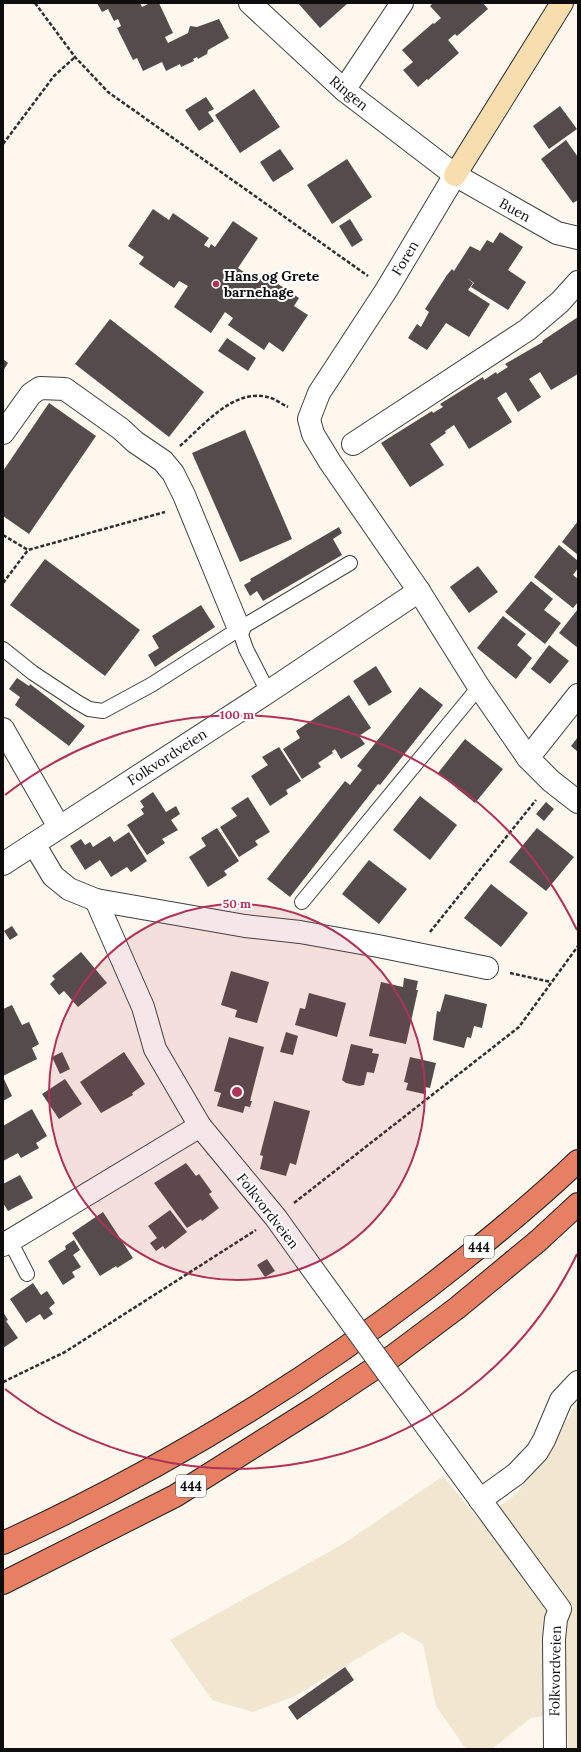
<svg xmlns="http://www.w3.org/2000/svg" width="581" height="1752" viewBox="0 0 581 1752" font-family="Lora,serif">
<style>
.farmland{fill:#f1e7d1}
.building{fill:#544c4a}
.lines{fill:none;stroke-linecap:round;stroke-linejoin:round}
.lane-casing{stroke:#404040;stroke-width:16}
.street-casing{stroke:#404040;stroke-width:24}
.secondary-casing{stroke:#2f2f2f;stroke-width:24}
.highway-casing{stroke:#1e1e1e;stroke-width:24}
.path{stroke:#2f2f2f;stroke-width:2.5;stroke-dasharray:4 2;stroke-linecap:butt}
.lane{stroke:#fff;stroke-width:14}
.street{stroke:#fff;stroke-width:22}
.secondary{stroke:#f8deaf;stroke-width:22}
.highway{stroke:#e77f63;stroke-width:22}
.street-bridge-casing{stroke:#404040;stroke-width:24;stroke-linecap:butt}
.street-bridge{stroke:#fff;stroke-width:22}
.ring{fill:none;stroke:#b03256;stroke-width:2}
.poi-dot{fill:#b03256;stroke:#fff;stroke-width:1.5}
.labels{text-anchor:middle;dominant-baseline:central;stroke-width:4;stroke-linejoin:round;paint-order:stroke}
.shield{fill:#fff;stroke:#565656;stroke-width:1}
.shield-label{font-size:13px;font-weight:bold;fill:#0d0d0d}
.street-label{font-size:14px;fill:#0d0d0d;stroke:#fff}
.poi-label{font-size:14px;font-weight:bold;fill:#0d0d0d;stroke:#fff;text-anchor:start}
.centre{fill:#b03256;stroke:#fff;stroke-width:2}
.ring-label{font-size:12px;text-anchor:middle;font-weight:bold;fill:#b03256;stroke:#fff;stroke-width:4;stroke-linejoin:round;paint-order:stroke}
</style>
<rect width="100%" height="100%" fill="#fdf7ee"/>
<polygon class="farmland" points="578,1401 578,1749 568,1749 567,1713 531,1718 492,1749 466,1749 436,1706 423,1644 402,1632 295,1696 253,1712 212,1700 170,1640 343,1544 443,1476 480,1521 516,1494 545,1457"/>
<g class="building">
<polygon points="97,3 140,3 142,7 150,3 159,3 173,33 165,37 168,43 188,33 190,26 197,27 219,19 229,38 208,50 207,54 198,59 197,57 193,59 194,61 181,67 180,64 166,71 162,62 143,71 137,58 133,60 117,28 121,26 118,19 114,21 108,9 102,12"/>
<polygon points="298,3 348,3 320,28"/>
<polygon points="433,3 483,3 488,9 457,36 455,34 448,40 459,53 428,80 427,79 418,87 403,70 413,62 402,50 433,23 434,24 441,18 430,6"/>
<polygon points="254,89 280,127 240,153 215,115"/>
<polygon points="206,97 214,109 208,112 214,121 199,131 185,110"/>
<polygon points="560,106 577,129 549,149 533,126"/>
<polygon points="566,140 578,157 578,200 573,203 541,159"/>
<polygon points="280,149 294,169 273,182 260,162"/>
<polygon points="347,159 372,197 332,224 307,185"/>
<polygon points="153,209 169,220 173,213 209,238 204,245 209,248 211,244 215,247 233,221 258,238 238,268 258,282 263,274 299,298 294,306 308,315 283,352 269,342 264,350 228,325 233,318 225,312 211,333 174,307 188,286 179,281 174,288 139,264 144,257 128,246"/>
<polygon points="350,219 363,240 352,247 339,226"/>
<polygon points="500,232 523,247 508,270 526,282 508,310 471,287 474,283 467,278 473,283 468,290 490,304 469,337 446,323 427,350 408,338 417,324 421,327 429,312 425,309 447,275 452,269 454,271 470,246 480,251 487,240 493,243"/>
<polygon points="578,317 578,374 551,390 540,372 529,379 541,397 518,412 506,392 497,398 512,422 469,449 454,425 445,431 446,433 430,444 444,465 410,487 381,443 432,411 433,413 443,407 440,404 483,377 484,380 496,372 497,374 508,367 505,364 543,342 542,341"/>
<polygon points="110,319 204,392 169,437 75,364"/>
<polygon points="227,338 256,358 248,371 218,351"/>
<polygon points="3,359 8,363 3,371"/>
<polygon points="49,403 96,436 29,534 3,516 3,471"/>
<polygon points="245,430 292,539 240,562 192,453"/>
<polygon points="578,521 578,555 562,542"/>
<polygon points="339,527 342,533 333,539 342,555 263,601 257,591 250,596 244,585 251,581 250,579"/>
<polygon points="559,545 578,561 578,568 573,575 578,579 578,602 573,608 534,577"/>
<polygon points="45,559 140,630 105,676 10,605"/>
<polygon points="478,566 498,592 469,613 450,587"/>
<polygon points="531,581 553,599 544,610 561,623 545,644 505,612"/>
<polygon points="201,605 215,627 155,667 148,655 159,648 152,636"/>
<polygon points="578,609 578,648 559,633"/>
<polygon points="503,616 526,634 517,645 532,658 516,679 477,648"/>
<polygon points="549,645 569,661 550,684 531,669"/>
<polygon points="376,666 392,692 369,706 353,681"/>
<polygon points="17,678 29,686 30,684 85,726 69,746 15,705 20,697 9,689"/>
<polygon points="420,687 443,705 380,785 378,784 290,897 267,879 345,781 350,785 362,770 357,766"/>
<polygon points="349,695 371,728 359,736 365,744 341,759 335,749 332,751 333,753 318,763 321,767 302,779 283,749 300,738 296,731"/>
<polygon points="578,737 578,752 571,746"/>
<polygon points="465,739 503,769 475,803 438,773"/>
<polygon points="279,747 301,781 286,790 288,794 270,806 251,776 268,765 262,757"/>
<polygon points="153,792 166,812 176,806 180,814 171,820 178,830 162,839 165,843 147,855 127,825 144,814 141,809 144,807 140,801"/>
<polygon points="420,796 457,825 430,860 393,830"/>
<polygon points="248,797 270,832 255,841 258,845 239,857 220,827 237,816 231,808"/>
<polygon points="546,802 554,809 544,821 536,814"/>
<polygon points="217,828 239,861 224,871 227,875 208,887 189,857 206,846 201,838"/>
<polygon points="537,828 574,857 546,891 509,862"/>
<polygon points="129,832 147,861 131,872 127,867 111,877 100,860 85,870 70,846 81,839 85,845 90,842 93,847 110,836 114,842"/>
<polygon points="369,860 407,889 379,924 342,894"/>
<polygon points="491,884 528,913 501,947 464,918"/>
<polygon points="12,926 18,935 10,940 4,931"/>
<polygon points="81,952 107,983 78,1007 64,991 59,995 50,984 55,979 52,976"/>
<polygon points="231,971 269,982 257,1023 235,1017 237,1010 221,1005"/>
<polygon points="404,978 418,981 416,990 418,990 406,1044 369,1036 381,982 403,987"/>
<polygon points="309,993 346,1003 337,1037 295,1025 300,1008 305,1009"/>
<polygon points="445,994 487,1004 482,1028 474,1026 471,1038 467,1037 464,1048 433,1040 437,1011 440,1012"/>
<polygon points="12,1005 22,1025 29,1022 39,1044 32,1048 37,1059 3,1076 3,1009"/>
<polygon points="286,1032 298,1036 293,1055 280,1052"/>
<polygon points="229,1037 264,1047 250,1101 252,1101 250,1107 245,1106 243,1113 217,1106 221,1093 214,1091"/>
<polygon points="351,1044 373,1049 372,1053 379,1054 374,1073 367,1072 364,1085 359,1086 346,1083 342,1080"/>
<polygon points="62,1052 70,1069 60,1074 52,1057"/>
<polygon points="124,1052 145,1084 132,1093 133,1095 101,1113 80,1082"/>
<polygon points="410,1057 436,1063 430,1088 425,1087 424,1094 406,1090 408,1083 404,1082"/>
<polygon points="3,1077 12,1096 3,1101"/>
<polygon points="65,1079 82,1104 59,1119 42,1094"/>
<polygon points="274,1101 310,1111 296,1165 290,1163 286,1176 260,1169 263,1156 260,1155"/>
<polygon points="32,1109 47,1136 36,1143 39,1148 21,1158 18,1153 3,1161 3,1126"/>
<polygon points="186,1163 196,1176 199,1174 212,1192 209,1194 219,1208 202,1221 201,1219 187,1228 154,1183"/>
<polygon points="20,1175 33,1198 8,1211 3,1203 3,1184"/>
<polygon points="170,1210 187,1232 165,1249 163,1246 156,1251 150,1243 157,1238 148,1226"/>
<polygon points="103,1212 133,1258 117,1268 116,1266 100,1276 72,1233"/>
<polygon points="74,1240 80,1250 73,1255 81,1267 72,1272 75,1277 63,1285 48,1261 66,1249 65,1246"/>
<polygon points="267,1259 275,1271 265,1277 257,1265"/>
<polygon points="33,1283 41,1295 47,1291 55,1303 49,1308 53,1314 44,1320 40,1314 26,1323 10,1299"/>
<polygon points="3,1312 8,1320 6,1321 18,1338 3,1348"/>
<polygon points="345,1667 354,1680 297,1720 288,1707"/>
</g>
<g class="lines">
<g class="lane-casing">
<g id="lane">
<polyline points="239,629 246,649 268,692"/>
<polyline points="3,649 33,673 77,702 89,709 103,711 151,685 239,629 350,563"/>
<polyline points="302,902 479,687"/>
<polyline points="10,1241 27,1274"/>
</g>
</g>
<g class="street-casing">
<g id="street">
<polyline points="250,3 344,90 455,175 557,233 578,238"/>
<polyline points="344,90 402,3"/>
<polyline points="455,175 387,289 319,393 309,419 313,434 330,462 419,591 479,687 528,758 551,781 578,802"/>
<polyline points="3,433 31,394 40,388 65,389 121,429 135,442 163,461 173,473 184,495 239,629"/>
<polyline points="353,444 527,330 560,302 578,282"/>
<polyline points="3,729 59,827"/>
<polyline points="528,758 578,695"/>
<polyline points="34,844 53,876 69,889 96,900 245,926 300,932 378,946 487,968"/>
<polyline points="3,864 268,692 419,591"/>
<polyline points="96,900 143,1007 155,1049 200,1126 276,1218 306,1260"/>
<polyline points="3,1245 200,1126"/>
<polyline points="432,1434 560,1609 556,1619 554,1639 555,1749"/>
<polyline points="480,1500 516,1474 537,1452 544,1440 561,1400 578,1382"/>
</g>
</g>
<g class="secondary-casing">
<polyline id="secondary" points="455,175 562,3"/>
</g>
<g class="highway-casing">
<g id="highway">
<path d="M3,1543C153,1474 295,1389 426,1289C479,1248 530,1207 578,1161"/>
<polyline points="3,1583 175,1496 318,1406 393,1356 457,1308 538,1241 578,1204"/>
</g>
</g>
<g class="path">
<polyline points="35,3 75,57 108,92 368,276"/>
<polyline points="3,144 54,76 75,57"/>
<path d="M180,446C204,425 235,386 271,398C277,400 283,405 288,407"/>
<polyline points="3,535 28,550 165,512"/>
<polyline points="3,583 28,550"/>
<polyline points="430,932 536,800"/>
<polyline points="510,973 551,982"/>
<polyline points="294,1203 519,1027 578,946"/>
<polyline points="3,1382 65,1352 256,1230"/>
</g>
<use href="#lane" class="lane"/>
<use href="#street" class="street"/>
<use href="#secondary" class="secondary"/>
<use href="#highway" class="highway"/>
<g class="street-bridge-casing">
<polyline id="street-bridge" points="306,1260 432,1434"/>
</g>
<use href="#street-bridge" class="street-bridge"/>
</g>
<circle cx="237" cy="1092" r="188" fill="#b03256" fill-opacity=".12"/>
<g class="ring">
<circle cx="237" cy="1092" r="188"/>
<path d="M577 1254A377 377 0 0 1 5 1389M5 795A377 377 0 0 1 577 930"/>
</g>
<circle class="poi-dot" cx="216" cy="284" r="4"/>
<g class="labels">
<g class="shield">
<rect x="464" y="1236" width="30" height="22" rx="3"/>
<rect x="176" y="1475" width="30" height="22" rx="3"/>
</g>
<g class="shield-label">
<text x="479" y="1247">444</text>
<text x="191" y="1486">444</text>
</g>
<g class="street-label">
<text transform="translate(349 93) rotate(40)">Ringen</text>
<text transform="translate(515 210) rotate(29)">Buen</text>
<text transform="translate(405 258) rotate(-59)">Foren</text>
<text transform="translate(167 757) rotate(-33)">Folkvordveien</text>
<text transform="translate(268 1211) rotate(52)">Folkvordveien</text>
<text transform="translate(555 1671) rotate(-89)">Folkvordveien</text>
</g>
<g class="poi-label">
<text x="224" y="276">Hans og Grete<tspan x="224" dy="16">barnehage</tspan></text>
</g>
</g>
<circle cx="237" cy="1092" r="6" class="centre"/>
<g class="ring-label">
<text x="237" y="719">100 m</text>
<text x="237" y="908">50 m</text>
</g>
<rect width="581" height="1752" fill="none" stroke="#0d0d0d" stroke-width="8"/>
</svg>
